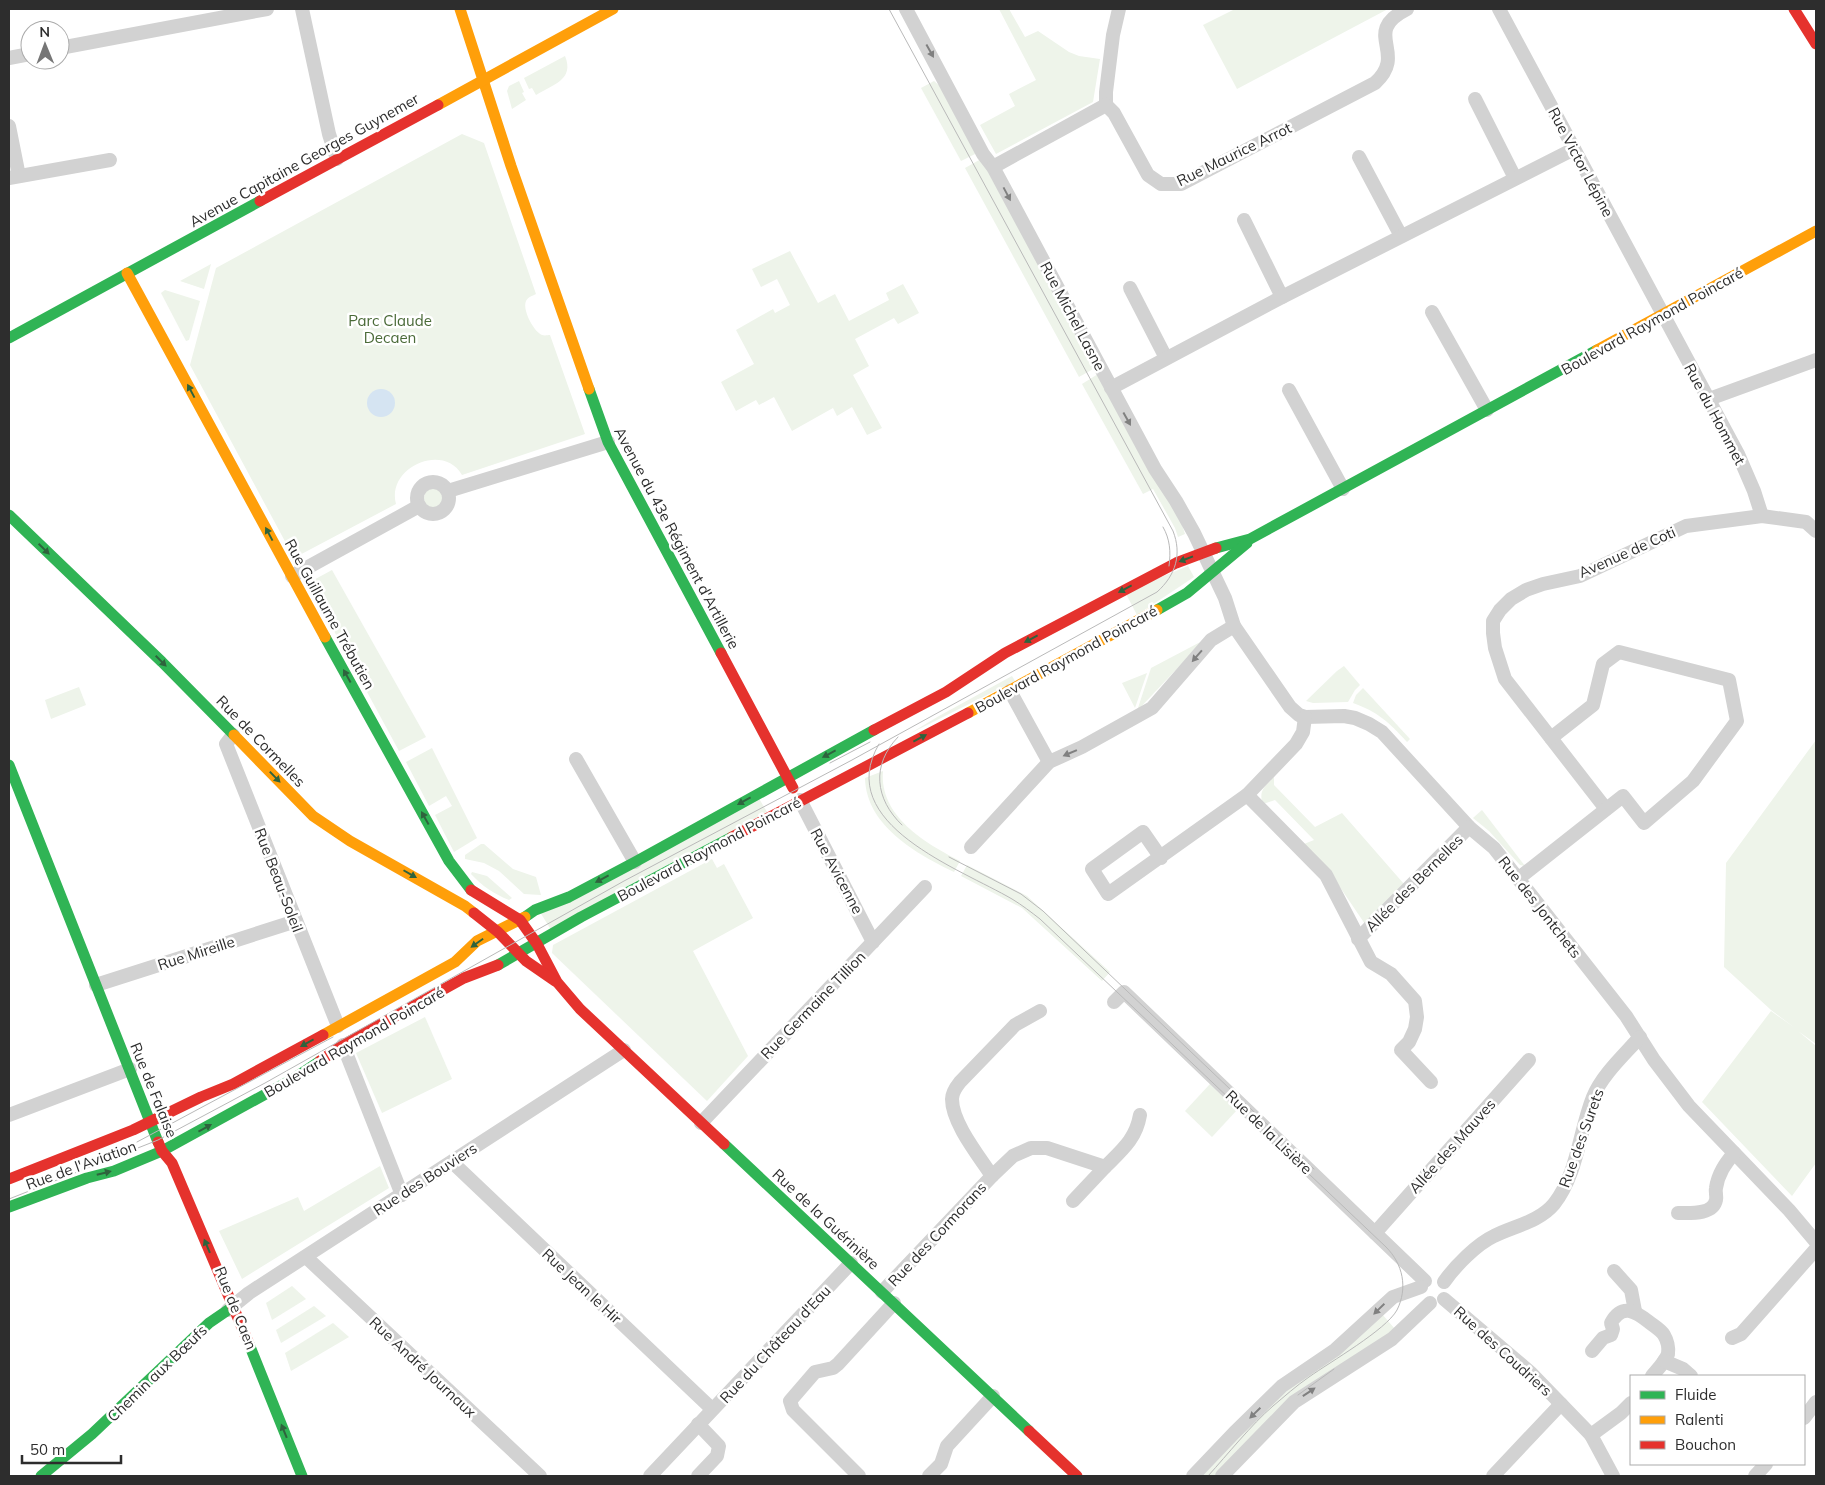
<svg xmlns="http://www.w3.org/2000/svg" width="1825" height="1485" viewBox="0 0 1825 1485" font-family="Mulish,sans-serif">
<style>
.green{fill:#eef4ea}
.water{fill:#d5e4f2}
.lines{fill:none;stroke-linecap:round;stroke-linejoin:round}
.street{stroke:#d2d2d2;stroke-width:14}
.fast{stroke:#30b455;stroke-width:11}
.slow{stroke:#ff9f0a;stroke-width:11}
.jam{stroke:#e5322d;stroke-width:11}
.tram{stroke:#b9b9b9;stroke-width:1}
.oneway{fill:#808080}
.oneway2{fill:#2e633d}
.labels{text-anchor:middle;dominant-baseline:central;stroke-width:5;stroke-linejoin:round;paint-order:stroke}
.street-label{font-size:15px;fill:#2d2d2d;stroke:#fff}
.park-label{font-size:15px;fill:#4a6a38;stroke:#fff}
</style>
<rect width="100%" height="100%" fill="#fff"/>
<g class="green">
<polygon points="999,9 1009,9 1025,37 1038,31 1069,52 1079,56 1100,59 1093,102 996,154 980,125 1015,106 1009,94 1036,80"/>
<polygon points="1235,9 1388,9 1237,89 1203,25"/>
<path d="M565,56C575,80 552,85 536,95L532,88L529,89L524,78Z"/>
<polygon points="519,81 524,92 522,93 526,100 512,109 507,91 509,86"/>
<polygon points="934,81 941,87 977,153 961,161 921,88"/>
<path d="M462,134L484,143L536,294C532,296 528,297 526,301C522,310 534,332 542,335C545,336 548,335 550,335L585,434L462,475C443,442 386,468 396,504L294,558L190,365L216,268Z"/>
<polygon points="981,159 1095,368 1079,377 965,168"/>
<polygon points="790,251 818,303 835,294 849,321 889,300 886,293 903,284 919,313 898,324 894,318 855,339 869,366 853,375 882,428 867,435 852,407 837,416 833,408 792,431 774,397 759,405 756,400 736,411 721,382 754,364 736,330 773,309 775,313 790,305 777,279 761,287 752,269"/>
<polygon points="211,264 204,289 180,281"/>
<polygon points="165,290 200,301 189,340 186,341 161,293"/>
<polygon points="1098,374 1181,522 1185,534 1178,537 1175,528 1153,489 1143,494 1082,384"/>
<circle cx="434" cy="498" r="10"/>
<polygon points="1188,566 1194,577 1137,615 1125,592"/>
<polygon points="332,570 426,737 399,751 308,583"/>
<polygon points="1206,639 1204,640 1137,711 1151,668"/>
<polygon points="1344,666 1360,685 1355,690 1348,702 1313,703 1306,701 1337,671"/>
<polygon points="1147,673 1135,708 1122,683"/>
<polygon points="1012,676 1015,681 909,734 939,716"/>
<polygon points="79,687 86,705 51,719 45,700"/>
<path d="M1363,688L1410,739L1407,742C1389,722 1378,712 1353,703L1356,695Z"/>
<polygon points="1816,740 1816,1044 1798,1031 1816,1046 1816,1163 1792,1196 1702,1102 1771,1011 1795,1028 1771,1010 1724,967 1726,863"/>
<polygon points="432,748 477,838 454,852 435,815 452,806 446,796 429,806 406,762"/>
<path d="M883,771C879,816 925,843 960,861L954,872C917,854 866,826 865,778Z"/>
<path d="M1274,777V785L1315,827L1342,813L1404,884L1367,927L1329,871L1304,844L1314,840L1275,800L1263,804C1258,791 1265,786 1274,777Z"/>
<polygon points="757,795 767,812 551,930 540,912"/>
<polygon points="1482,810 1525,866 1520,865 1489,831 1473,818"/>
<polygon points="481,844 484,844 513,869 536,877 541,895 524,894 499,871 484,863 465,859 465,855"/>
<polygon points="712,859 717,868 724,864 753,918 693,951 748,1056 707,1101 552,953 553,945"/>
<polygon points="967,865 1027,896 1110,972 1102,981 1022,908 961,876"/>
<path d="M472,872L487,876L512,898L509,900C494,894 482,886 471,874Z"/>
<polygon points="425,1017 452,1079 382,1113 356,1053"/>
<polygon points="1210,1084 1237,1110 1212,1137 1185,1111"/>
<polygon points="380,1166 389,1188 242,1279 219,1231 298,1197 304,1211"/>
<polygon points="292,1286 306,1299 272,1320 266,1303"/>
<polygon points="314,1306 326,1316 281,1343 276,1330"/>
<polygon points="1382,1314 1395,1329 1313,1387 1220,1476 1202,1476 1258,1417 1278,1398"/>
<polygon points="333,1323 349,1337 291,1371 285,1353"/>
</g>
<circle class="water" cx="381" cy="403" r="14"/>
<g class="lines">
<g class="street">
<polyline points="302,9 329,134 337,159"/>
<polyline points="906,9 983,154 993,167 1155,469 1176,501 1194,533 1225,598 1234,626 1290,707 1299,715 1305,717 1344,716 1355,718 1369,724 1382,732 1469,827 1494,848 1626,1016 1654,1060 1689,1106 1789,1210 1816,1242"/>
<polyline points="1499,9 1738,454 1754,491 1762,516"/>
<polyline points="60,48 267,9"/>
<polyline points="9,58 30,54"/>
<polyline points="1475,99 1515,178"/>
<polyline points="1106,105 1106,92 1113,35 1119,9"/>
<polyline points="9,126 19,176"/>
<polyline points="1359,157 1401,236"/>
<path d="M993,167L1106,105L1114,113L1148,175L1161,184H1181L1375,83C1409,52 1360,33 1407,9"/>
<polyline points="9,178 110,160"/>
<polyline points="1244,220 1282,297"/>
<polyline points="1130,288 1166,358"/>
<polyline points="1432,312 1487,410"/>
<polyline points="1111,388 1282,297 1574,149"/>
<polyline points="1289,390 1343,489"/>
<polyline points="1709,399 1816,360"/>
<circle cx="433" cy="498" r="16"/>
<polyline points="448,491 608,442"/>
<polyline points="292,576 419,506"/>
<polyline points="1010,691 1049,762"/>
<polyline points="233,735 226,744 338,1026"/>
<polyline points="576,759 635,862"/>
<polyline points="1247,795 1326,875 1371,962 1391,974 1415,1001 1417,1017 1415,1029 1409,1042 1401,1050 1431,1082"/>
<polyline points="800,800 873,942"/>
<polyline points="1606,809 1505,679 1495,648 1493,633 1493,621 1500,610 1511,599 1526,590 1543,584 1580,576 1686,526 1762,516 1806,522 1816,531"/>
<polyline points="971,847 1049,762 1082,747 1152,708 1211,640 1234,626"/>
<polyline points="1161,858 1143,832 1092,869 1108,894 1247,795 1296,744 1303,732 1305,717"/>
<polyline points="1519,878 1623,796 1644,823 1693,781 1737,721 1729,680 1619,652 1603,664 1593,705 1551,738"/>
<polyline points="1358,939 1469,827"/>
<polyline points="96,985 296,921"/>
<polyline points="1114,1002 1124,992 1425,1281"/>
<polyline points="343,1045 402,1195"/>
<polyline points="9,1115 130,1069"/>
<polyline points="701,1123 925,887"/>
<polyline points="452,1162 712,1409"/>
<path d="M992,1176C979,1156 952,1123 952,1099C952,1093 956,1087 960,1082L1015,1025L1040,1011"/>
<polyline points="1073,1201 1105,1167"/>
<path d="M1678,1213C1690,1213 1713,1215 1716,1200C1717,1196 1715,1192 1716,1188C1718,1174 1725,1164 1734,1153"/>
<polyline points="1375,1233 1529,1060"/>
<polyline points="306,1257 540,1476"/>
<polyline points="1614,1271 1631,1290 1635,1311"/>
<path d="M1444,1282C1455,1266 1477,1244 1494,1236C1514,1226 1539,1222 1554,1204C1578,1173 1579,1132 1593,1097C1602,1075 1624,1055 1640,1037"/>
<path d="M882,1292L992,1176L1013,1156L1031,1148H1047L1105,1167C1122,1150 1136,1139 1140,1115"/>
<polyline points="1444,1299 1531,1373 1591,1435 1613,1476"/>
<polyline points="228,1310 249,1293 624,1050"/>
<polyline points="1732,1338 1741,1334 1816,1249"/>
<path d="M1592,1351L1603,1338L1611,1335L1613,1329L1611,1323C1622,1303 1635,1311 1649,1322C1654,1326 1661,1330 1664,1335C1667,1340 1669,1348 1668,1354C1665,1362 1657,1370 1652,1376"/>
<polyline points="1664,1361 1683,1369 1691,1376"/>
<polyline points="1804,1418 1816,1402"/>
<polyline points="698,1424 719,1446 717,1456 698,1476"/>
<polyline points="1591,1435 1621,1413 1631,1403"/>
<polyline points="650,1476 851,1263"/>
<polyline points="859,1476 793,1410 790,1401 815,1372 833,1368 838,1364 894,1303"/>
<polyline points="929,1476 941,1464 947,1446 993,1396"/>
<polyline points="1193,1476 1234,1433 1282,1386 1335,1350 1393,1297 1421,1287"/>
<polyline points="1222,1476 1294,1402 1392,1339 1430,1303"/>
<polyline points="1493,1476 1561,1404"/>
<polyline points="1755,1476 1766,1464"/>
</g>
<g class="fast">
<polyline points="9,338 260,201"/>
<polyline points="589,389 608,442 721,653"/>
<polyline points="9,515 162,662 234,735"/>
<polyline points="1216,548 1250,539 1597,350"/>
<polyline points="1157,610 1187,593 1247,543"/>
<polyline points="325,637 449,861 471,890"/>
<polyline points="9,765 158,1142"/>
<polyline points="525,917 535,910 569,897 635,862 874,730"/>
<polyline points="498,965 581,917 732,837"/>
<polyline points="724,1144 1029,1431"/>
<polyline points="9,1207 87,1178 114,1171 162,1151 293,1079 320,1061"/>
<polyline points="249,1344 302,1476"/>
<polyline points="41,1476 92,1434 209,1323 228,1310"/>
</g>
<g class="slow">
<polyline points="460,9 511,166 589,389"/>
<polyline points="438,105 613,9"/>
<polyline points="127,273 325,637"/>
<polyline points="1597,350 1816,231"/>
<polyline points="968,713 1157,610"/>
<polyline points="234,735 313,816 350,841 465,906 474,913"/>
<polyline points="323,1035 455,962 477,941 525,917"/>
</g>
<g class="jam">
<polyline points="1794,9 1816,44"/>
<polyline points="260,201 438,105"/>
<polyline points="721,653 793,788"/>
<polyline points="874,730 946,692 1005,653 1176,563 1216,548"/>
<polyline points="732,837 968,713"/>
<polyline points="471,890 520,920 537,944 557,982 580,1009 724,1144"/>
<polyline points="474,913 498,932 526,961 555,981"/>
<polyline points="320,1061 343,1045 464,978 498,965"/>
<polyline points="158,1142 162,1151 172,1163 249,1344"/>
<polyline points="9,1179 133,1130 201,1097 233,1084 323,1035"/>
<polyline points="1029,1431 1077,1476"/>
</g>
<g class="tram">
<path d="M1163,527C1170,539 1171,552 1169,566"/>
<path d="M898,737C871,765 875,799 902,825"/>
<path d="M879,744C832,824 961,869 1012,899C1022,905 1031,912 1040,919L1386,1247C1403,1264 1408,1288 1397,1310C1386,1330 1330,1362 1309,1377C1296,1386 1285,1396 1273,1406C1251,1425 1228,1454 1208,1476"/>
<polyline points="830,763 870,742"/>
<polyline points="949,857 1021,894 1043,911 1314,1169"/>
<polyline points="137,1142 333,1037"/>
<path d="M9,1199L158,1140L265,1083L624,881L852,760L1157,592C1176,575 1182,554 1173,531L889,9"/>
<polyline points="1298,1395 1334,1369"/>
</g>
</g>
<defs><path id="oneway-solid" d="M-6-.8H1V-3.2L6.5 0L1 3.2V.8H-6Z" transform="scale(1.25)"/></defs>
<g class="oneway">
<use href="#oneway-solid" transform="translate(930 51) rotate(61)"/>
<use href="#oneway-solid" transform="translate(1007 194) rotate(62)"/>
<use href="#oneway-solid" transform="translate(1127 419) rotate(61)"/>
<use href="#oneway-solid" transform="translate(1197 656) rotate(131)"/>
<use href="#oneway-solid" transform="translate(1070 753) rotate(157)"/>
<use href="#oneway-solid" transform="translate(1379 1309) rotate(136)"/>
<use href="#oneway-solid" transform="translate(1309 1392) rotate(-34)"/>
<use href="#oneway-solid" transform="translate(1255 1413) rotate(136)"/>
</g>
<g class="oneway2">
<use href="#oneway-solid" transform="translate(191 391) rotate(-118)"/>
<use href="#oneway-solid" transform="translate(269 534) rotate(-118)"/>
<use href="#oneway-solid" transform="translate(44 549) rotate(44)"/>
<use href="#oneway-solid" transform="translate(1186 559) rotate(159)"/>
<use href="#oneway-solid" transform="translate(1125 589) rotate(152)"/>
<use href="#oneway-solid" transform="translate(1031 639) rotate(152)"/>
<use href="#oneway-solid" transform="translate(161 661) rotate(45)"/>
<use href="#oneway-solid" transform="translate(347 676) rotate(-119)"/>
<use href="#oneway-solid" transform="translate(920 738) rotate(-28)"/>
<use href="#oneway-solid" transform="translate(829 754) rotate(152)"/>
<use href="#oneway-solid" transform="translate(275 777) rotate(46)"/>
<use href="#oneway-solid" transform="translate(744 801) rotate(151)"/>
<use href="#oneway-solid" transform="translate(425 818) rotate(-119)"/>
<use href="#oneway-solid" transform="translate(410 874) rotate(30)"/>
<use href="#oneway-solid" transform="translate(602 879) rotate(152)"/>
<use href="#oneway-solid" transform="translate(477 943) rotate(145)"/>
<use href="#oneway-solid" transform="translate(307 1043) rotate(151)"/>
<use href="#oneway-solid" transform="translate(205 1128) rotate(-29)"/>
<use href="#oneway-solid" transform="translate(104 1173) rotate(-14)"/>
<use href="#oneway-solid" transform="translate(207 1246) rotate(-113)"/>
<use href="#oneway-solid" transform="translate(284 1431) rotate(-112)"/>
</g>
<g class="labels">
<g class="street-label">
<text transform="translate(1234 154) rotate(-26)">Rue Maurice Arrot</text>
<text transform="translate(304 160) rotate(-29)">Avenue Capitaine Georges Guynemer</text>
<text transform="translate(1581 162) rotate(62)">Rue Victor Lépine</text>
<text transform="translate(1073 316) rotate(62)">Rue Michel Lasne</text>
<text transform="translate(1652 321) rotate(-29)">Boulevard Raymond Poincaré</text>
<text transform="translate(1715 414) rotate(62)">Rue du Hommet</text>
<text transform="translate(677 538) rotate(62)">Avenue du 43e Régiment d'Artillerie</text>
<text transform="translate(1627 552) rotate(-24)">Avenue de Coti</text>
<text transform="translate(330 614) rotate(61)">Rue Guillaume Trébutien</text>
<text transform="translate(1066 659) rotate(-29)">Boulevard Raymond Poincaré</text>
<text transform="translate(261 741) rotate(46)">Rue de Cormelles</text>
<text transform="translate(709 849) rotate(-28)">Boulevard Raymond Poincaré</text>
<text transform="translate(837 871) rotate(62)">Rue Avicenne</text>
<text transform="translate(279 880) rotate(69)">Rue Beau-Soleil</text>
<text transform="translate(1414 883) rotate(-45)">Allée des Bernelles</text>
<text transform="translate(1540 907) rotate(52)">Rue des Jontchets</text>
<text transform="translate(196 953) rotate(-18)">Rue Mireille</text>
<text transform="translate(813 1005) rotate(-46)">Rue Germaine Tillion</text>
<text transform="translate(354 1042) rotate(-30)">Boulevard Raymond Poincaré</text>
<text transform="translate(154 1090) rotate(68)">Rue de Falaise</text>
<text transform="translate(1269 1132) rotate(44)">Rue de la Lisière</text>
<text transform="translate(1581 1138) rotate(-70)">Rue des Surets</text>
<text transform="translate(1452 1146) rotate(-48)">Allée des Mauves</text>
<text transform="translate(81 1165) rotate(-20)">Rue de l'Aviation</text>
<text transform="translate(425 1179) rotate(-33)">Rue des Bouviers</text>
<text transform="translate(826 1219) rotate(43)">Rue de la Guérinière</text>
<text transform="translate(937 1234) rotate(-47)">Rue des Cormorans</text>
<text transform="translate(582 1286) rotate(43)">Rue Jean le Hir</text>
<text transform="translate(236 1308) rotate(68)">Rue de Caen</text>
<text transform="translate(775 1344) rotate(-47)">Rue du Château d'Eau</text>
<text transform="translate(1503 1351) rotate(42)">Rue des Coudriers</text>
<text transform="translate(423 1367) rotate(43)">Rue André Journaux</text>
<text transform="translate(157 1373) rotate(-44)">Chemin aux Bœufs</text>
</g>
<g class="park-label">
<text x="390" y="320">Parc Claude<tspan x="390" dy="17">Decaen</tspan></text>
</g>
</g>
<rect width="1825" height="1485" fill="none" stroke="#2d2d2d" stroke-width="20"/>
<rect x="1630" y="1375" width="175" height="90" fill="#ffffff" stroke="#ababab"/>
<rect x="1640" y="1391" width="25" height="8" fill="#30b455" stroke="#ababab"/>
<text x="1675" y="1400" font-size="15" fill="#2d2d2d">Fluide</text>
<rect x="1640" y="1416" width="25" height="8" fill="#ff9f0a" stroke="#ababab"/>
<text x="1675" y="1425" font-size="15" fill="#2d2d2d">Ralenti</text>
<rect x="1640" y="1441" width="25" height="8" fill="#e5322d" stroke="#ababab"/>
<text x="1675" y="1450" font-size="15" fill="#2d2d2d">Bouchon</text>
<g transform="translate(45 45) rotate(359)"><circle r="24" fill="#ffffff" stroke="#ababab"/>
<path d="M0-4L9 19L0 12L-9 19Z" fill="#767676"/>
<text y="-8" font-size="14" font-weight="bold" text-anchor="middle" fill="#2d2d2d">N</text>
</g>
<path d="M22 1455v8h99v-8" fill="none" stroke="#2d2d2d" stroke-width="2.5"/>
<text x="30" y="1455" font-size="15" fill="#2d2d2d" stroke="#ffffff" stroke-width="4" paint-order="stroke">50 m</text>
</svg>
